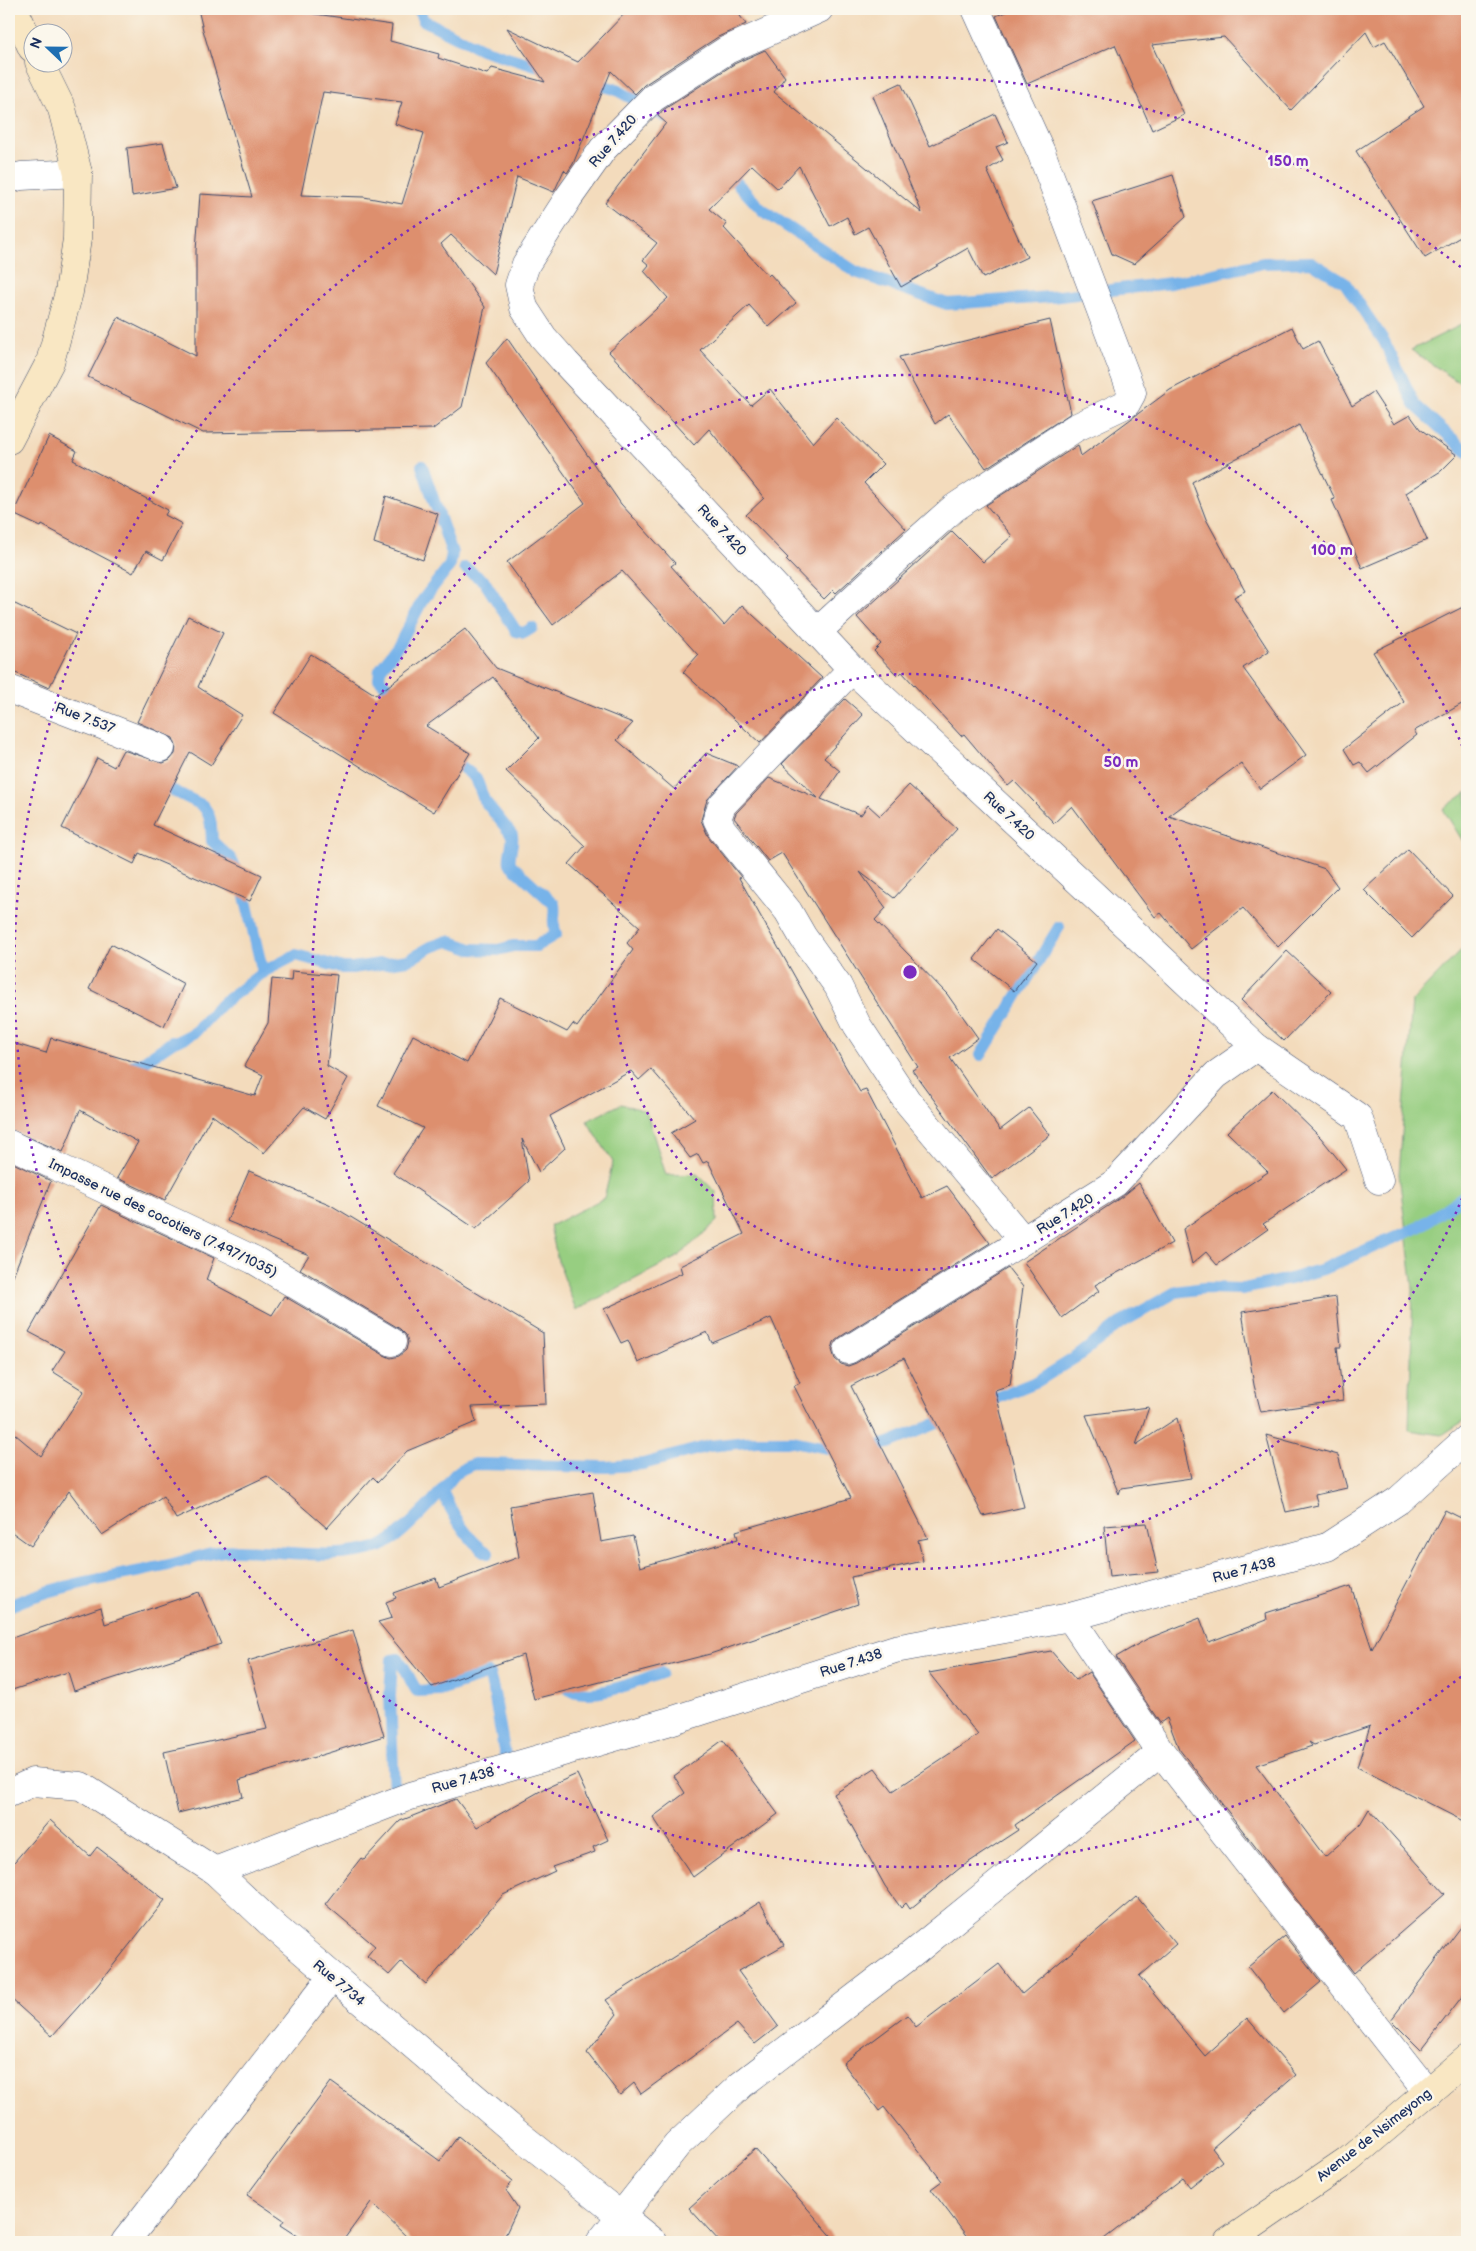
<svg xmlns="http://www.w3.org/2000/svg" width="1476" height="2251" viewBox="0 0 1476 2251" font-family="'Balsamiq Sans',sans-serif">
<style>
.green{fill:#97ce81;stroke:#597e70}
.lines{fill:none;stroke-linecap:round;stroke-linejoin:round}
.stream{stroke:#77b3e9;stroke-width:12}
.building{fill:#dd8f6e;fill-rule:evenodd}
.street-casing{stroke:#3b496c;stroke-width:29}
.secondary-casing{stroke:#3b496c;stroke-width:29}
.street{stroke:#fff;stroke-width:28}
.secondary{stroke:#f9e7c3;stroke-width:28}
.ring{fill:none;stroke:#7b2cbf;stroke-width:2.5;stroke-dasharray:2.5 5}
.labels{text-anchor:middle;dominant-baseline:central;stroke-width:5;stroke-linejoin:round;paint-order:stroke}
.street-label{font-size:14px;fill:#1b2f5e;stroke:#fbf7ec}
.centre{fill:#7b2cbf;stroke:#fbf7ec;stroke-width:2.5}
.ring-label{font-size:15px;text-anchor:middle;font-weight:bold;fill:#7b2cbf;stroke:#fbf7ec;stroke-width:5;stroke-linejoin:round;paint-order:stroke}
</style>
<rect width="100%" height="100%" fill="#fbf7ec"/>
<filter id="ink" filterUnits="userSpaceOnUse"><feTurbulence type="fractalNoise" baseFrequency=".02" numOctaves="2"/><feDisplacementMap in="SourceGraphic" scale="10" xChannelSelector="R" yChannelSelector="G"/><feConvolveMatrix kernelMatrix="1 2 1 2 8 2 1 2 1" color-interpolation-filters="sRGB"/></filter>
<filter id="wash" filterUnits="userSpaceOnUse"><feTurbulence type="fractalNoise" baseFrequency=".0096" numOctaves="4" result="noise"/><feDisplacementMap in="SourceGraphic" scale="20" xChannelSelector="R" yChannelSelector="G"/><feGaussianBlur stdDeviation="1.12" result="paint"/><feColorMatrix in="noise" values="0 0 0 0 0 0 0 0 0 0 0 0 0 0 0 0 0 1.4 0 .05"/><feComposite in="paint" operator="in"/></filter>
<g filter="url(#wash)">
<rect width="100%" height="100%" fill="#f3dbbc"/>
<g class="green">
<polygon points="1467,322 1467,388 1411,350"/>
<polygon points="1467,792 1467,848 1443,809"/>
<polygon points="1467,944 1467,1419 1442,1435 1409,1430 1413,1289 1399,1174 1412,1001"/>
<polygon points="621,1104 646,1111 666,1175 697,1174 716,1192 717,1221 679,1256 576,1310 558,1261 550,1226 604,1198 613,1162 587,1121"/>
</g>
<g class="lines">
<g class="stream">
<polyline points="419,9 423,20 481,49 549,70"/>
<polyline points="312,10 328,14 344,9"/>
<polyline points="589,82 615,89 675,122"/>
<polyline points="725,170 762,210 856,272 947,304 1051,297 1171,283 1263,263 1311,262 1345,283 1384,341 1415,405 1467,452"/>
<polyline points="465,568 484,581 516,631 524,633 532,628"/>
<polyline points="399,698 379,679 380,670 400,643 422,601 450,565 452,553 422,466"/>
<path d="M156,782L202,805C212,815 211,827 212,841L230,858L240,875L263,973"/>
<path d="M178,1041L194,1033L220,1005L265,971L296,955L343,968H352L408,960L431,947L448,941L471,949L498,950L513,946H536L556,934C551,922 556,915 554,904L510,864C508,854 514,845 512,835L484,800L476,778L449,757"/>
<polyline points="981,1055 1059,927"/>
<polyline points="125,1067 140,1064 172,1042"/>
<polyline points="982,1404 1038,1381 1078,1356 1119,1324 1176,1292 1204,1288 1243,1289 1290,1279 1323,1269 1419,1227 1467,1194"/>
<polyline points="866,1449 889,1443 952,1417"/>
<path d="M442,1491C452,1513 467,1541 488,1553"/>
<path d="M9,1606C60,1583 119,1577 173,1564C194,1559 214,1550 236,1550C284,1550 331,1562 379,1547C396,1541 431,1504 443,1489C448,1484 452,1476 458,1472C462,1468 469,1466 475,1464L606,1467L643,1464L709,1446L756,1441H793L841,1451"/>
<path d="M571,1675L568,1682L570,1690C598,1700 634,1682 661,1673"/>
<path d="M394,1794L390,1696L392,1660L398,1659C407,1669 409,1680 417,1691L439,1690L489,1674L494,1693L505,1756"/>
</g>
</g>
<g id="blocks">
<g class="building">
<path d="M198,9H302V12L392,25L390,41L439,54L438,58L487,74L492,68L545,82L507,28L578,62L629,9H735L746,24L718,37L644,85L635,94L611,71L573,164L567,173L564,170L554,192L517,177L493,274L451,235L441,244L485,307L462,407L433,429L203,433L88,377L118,317L196,356V251L200,194L252,197L203,30ZM323,92L402,102L395,124L424,133L402,204L364,197L301,195Z"/>
<polygon points="1012,9 1467,9 1467,233 1425,258 1356,151 1424,106 1385,41 1374,47 1366,32 1291,110 1224,37 1152,45 1184,115 1152,130 1115,45 1027,84 996,16"/>
<polygon points="765,50 785,77 774,92 922,213 873,96 901,83 930,146 995,114 1008,142 996,147 1003,160 987,170 1027,257 983,278 968,248 901,287 868,227 855,234 847,217 830,226 799,166 778,189 752,165 709,209 727,224 724,228 768,276 770,274 796,303 769,327 749,305 700,350 751,405 770,389 813,443 836,418 883,464 864,483 906,529 836,593 833,590 824,599 786,560 788,558 746,515 764,498 709,429 694,445 609,352 668,298 644,271 649,265 643,260 657,243 605,203 666,123 658,116 663,110 734,64"/>
<polygon points="163,143 176,188 132,196 127,148"/>
<polygon points="1173,175 1186,217 1134,264 1112,254 1092,201"/>
<polygon points="1050,320 1071,413 986,468 948,414 935,424 899,357"/>
<polygon points="1292,327 1303,349 1318,341 1352,406 1373,392 1394,424 1410,415 1420,429 1457,455 1441,471 1406,493 1427,540 1362,568 1332,500 1335,499 1299,425 1192,482 1206,519 1245,591 1234,597 1269,651 1243,668 1306,755 1260,789 1241,763 1169,816 1325,869 1338,887 1278,947 1243,908 1191,949 1161,913 1155,917 1072,806 1054,823 1014,781 1008,786 964,734 961,736 902,672 898,676 874,651 881,644 857,617 952,531 983,562 1012,536 986,505 1078,445 1081,456 1170,390"/>
<polygon points="507,338 621,504 675,563 671,566 724,625 742,605 822,678 760,743 683,672 698,655 622,571 553,625 507,562 585,503 486,363"/>
<polygon points="49,436 77,451 73,460 168,510 165,515 182,524 163,560 146,551 133,573 42,525 41,527 13,514"/>
<polygon points="386,496 438,514 423,560 374,543"/>
<polygon points="9,601 76,634 49,688 9,670"/>
<polygon points="1467,605 1467,701 1414,731 1417,735 1369,773 1360,762 1354,765 1344,749 1404,702 1373,652"/>
<polygon points="188,616 223,633 198,687 242,715 211,765 190,752 153,825 262,875 250,901 139,853 134,864 62,828 97,758 114,767 123,750 163,763 170,760 175,754 176,746 173,738 137,722"/>
<polygon points="465,629 496,668 633,723 617,740 674,789 706,753 738,766 707,800 701,820 708,836 741,877 739,878 860,1092 866,1090 922,1198 947,1186 990,1243 840,1337 834,1342 832,1350 835,1359 841,1364 848,1366 856,1363 1008,1268 1023,1287 1010,1385 995,1390 1024,1507 983,1516 904,1358 851,1386 928,1538 918,1540 923,1561 851,1577 858,1604 710,1654 534,1699 523,1655 432,1687 378,1622 392,1618 386,1602 396,1598 394,1593 436,1578 439,1587 519,1557 510,1506 593,1492 601,1542 633,1536 640,1567 738,1539 736,1531 851,1498 794,1386 800,1383 771,1318 712,1343 707,1332 638,1363 628,1340 621,1343 604,1309 682,1273 680,1266 744,1234 708,1161 703,1163 698,1154 690,1158 671,1133 695,1119 651,1069 639,1080 631,1071 550,1116 565,1148 539,1172 522,1139 529,1181 476,1229 393,1173 423,1128 378,1106 413,1035 467,1063 500,998 567,1032 573,1024 577,1027 633,950 627,943 640,927 569,864 585,846 506,771 539,738 493,677 426,726 470,753 434,812 274,713 311,654 376,695"/>
<polygon points="845,699 863,715 824,758 840,771 821,799 861,815 868,805 880,816 909,785 957,829 894,898 860,872 886,908 875,920 947,994 978,1038 950,1058 1000,1130 1029,1108 1050,1135 992,1179 912,1070 918,1067 782,853 768,861 734,818 736,813 769,778 818,798 782,764"/>
<polygon points="1408,849 1453,896 1412,938 1364,890"/>
<polygon points="997,929 1037,961 1014,991 974,959"/>
<polygon points="111,944 184,984 164,1026 89,989"/>
<polygon points="1287,951 1331,992 1284,1041 1241,1000"/>
<polygon points="292,971 337,975 327,1066 348,1078 325,1119 304,1107 264,1153 212,1115 165,1200 117,1178 138,1142 80,1110 63,1152 9,1129 9,1042 46,1053 51,1038 255,1096 263,1075 244,1066 268,1023 272,979 291,981"/>
<polygon points="1272,1090 1321,1138 1346,1169 1263,1224 1268,1229 1217,1265 1206,1252 1192,1264 1183,1229 1268,1172 1227,1132"/>
<polygon points="9,1161 51,1181 10,1283 9,1283"/>
<polygon points="249,1171 329,1204 543,1333 546,1404 472,1407 476,1422 407,1451 378,1482 373,1477 327,1528 267,1476 176,1519 163,1496 102,1535 69,1491 31,1546 9,1530 9,1429 41,1456 84,1391 52,1371 65,1351 29,1332 101,1205 214,1258 206,1280 272,1315 284,1296 384,1355 391,1358 399,1356 406,1350 408,1342 406,1335 400,1329 300,1269 309,1255 227,1221"/>
<polygon points="1139,1183 1172,1243 1095,1285 1099,1291 1062,1318 1024,1262 1123,1196"/>
<polygon points="1336,1297 1341,1347 1337,1347 1343,1400 1261,1412 1254,1385 1242,1312"/>
<polygon points="1149,1407 1136,1445 1177,1418 1191,1478 1121,1488 1119,1494 1086,1415"/>
<polygon points="1266,1435 1338,1455 1347,1488 1315,1495 1318,1505 1286,1512"/>
<polygon points="1445,1510 1467,1521 1467,1823 1357,1767 1370,1726 1314,1745 1309,1742 1312,1746 1256,1765 1325,1857 1359,1826 1369,1809 1445,1894 1354,1973 1179,1749 1167,1718 1160,1723 1116,1657 1147,1639 1200,1618 1209,1642 1267,1620 1266,1613 1351,1586 1372,1649"/>
<polygon points="1147,1523 1158,1572 1109,1577 1104,1526"/>
<polygon points="199,1592 221,1644 74,1691 68,1672 9,1691 9,1639 101,1607 105,1624"/>
<polygon points="353,1630 384,1736 239,1780 243,1797 178,1813 164,1752 267,1729 248,1661"/>
<polygon points="1051,1651 1076,1680 1089,1672 1135,1741 1015,1825 1018,1830 960,1868 910,1909 906,1903 901,1908 885,1886 834,1794 875,1768 893,1791 978,1735 929,1673"/>
<polygon points="723,1740 778,1814 693,1877 653,1817 685,1793 674,1776"/>
<polygon points="577,1774 608,1840 593,1847 595,1852 552,1867 555,1871 503,1895 426,1984 401,1962 389,1975 367,1956 375,1946 325,1904 361,1858 364,1860 400,1821 456,1799 477,1827 544,1789"/>
<polygon points="50,1820 90,1856 97,1847 165,1900 96,1987 52,2036 9,1997 9,1868"/>
<polygon points="1137,1897 1176,1944 1139,1976 1205,2056 1247,2018 1296,2075 1212,2148 1222,2161 1190,2187 1183,2178 1100,2242 971,2242 931,2189 942,2181 884,2107 879,2111 843,2063 907,2015 916,2027 999,1964 1022,1994"/>
<polygon points="760,1902 784,1945 738,1971 778,2026 755,2044 737,2024 641,2094 634,2083 620,2095 587,2053 617,2014 606,2000"/>
<polygon points="1467,1919 1467,1990 1421,2050 1391,2020"/>
<polygon points="1285,1936 1321,1982 1284,2013 1248,1967"/>
<polygon points="331,2082 440,2161 458,2136 513,2181 506,2190 518,2208 502,2242 412,2242 371,2202 342,2242 307,2242 281,2225 284,2220 247,2195"/>
<polygon points="755,2149 837,2242 720,2242 689,2208"/>
</g>
</g>
</g>
<g filter="url(#ink)">
<use href="#blocks" fill-opacity="0" stroke="#3b496c" stroke-width="1"/>
<g class="lines">
<g class="street-casing">
<g id="street">
<polyline points="819,9 727,50 653,98 603,149 569,197 526,264 519,285 524,308 543,337 566,363 852,669 1256,1047 1358,1117 1379,1180"/>
<polyline points="9,179 21,176 78,173"/>
<polyline points="817,632 901,555 954,508 1075,428 1126,404 1132,393 1041,152 976,9"/>
<polyline points="852,669 722,805 717,819 722,829 788,911 803,937 838,986 857,1025 907,1101 1023,1240"/>
<polyline points="9,689 161,748"/>
<polyline points="9,1144 254,1260 392,1342"/>
<polyline points="848,1350 1115,1183 1216,1075 1256,1047"/>
<polyline points="1070,1617 1161,1752 1428,2093"/>
<polyline points="9,1793 33,1782 81,1786 215,1871 277,1929 513,2130 621,2216 600,2242"/>
<polyline points="215,1871 410,1796 667,1722 895,1649 1070,1617 1327,1547 1399,1500 1467,1439"/>
<polyline points="125,2242 332,1977"/>
<polyline points="653,2242 621,2216 677,2145 741,2085 912,1954 1161,1752"/>
</g>
</g>
<g class="secondary-casing">
<g id="secondary">
<polyline points="14,9 32,48"/>
<polyline points="9,440 50,362 69,292 77,239 78,173 62,109 39,62"/>
<polyline points="1228,2242 1348,2160 1467,2059"/>
</g>
</g>
<use href="#street" class="street"/>
<use href="#secondary" class="secondary"/>
</g>
</g>
<g class="ring">
<circle cx="910" cy="972" r="298"/>
<path d="M1465 1191A597 597 0 1 1 1465 753"/>
<path d="M1467 1672A895 895 0 1 1 1467 272"/>
</g>
<g class="labels">
<g class="street-label">
<text transform="translate(613 141) rotate(-49)">Rue 7.420</text>
<text transform="translate(722 530) rotate(47)">Rue 7.420</text>
<text transform="translate(85 718) rotate(21)">Rue 7.537</text>
<text transform="translate(1009 816) rotate(43)">Rue 7.420</text>
<text transform="translate(1065 1214) rotate(-32)">Rue 7.420</text>
<text transform="translate(163 1218) rotate(26)">Impasse rue des cocotiers (7.497/1035)</text>
<text transform="translate(1244 1570) rotate(-15)">Rue 7.438</text>
<text transform="translate(851 1663) rotate(-18)">Rue 7.438</text>
<text transform="translate(463 1780) rotate(-16)">Rue 7.438</text>
<text transform="translate(339 1983) rotate(40)">Rue 7.734</text>
<text transform="translate(1374 2135) rotate(-38)">Avenue de Nsimeyong</text>
</g>
</g>
<circle cx="910" cy="972" r="8" class="centre"/>
<g class="ring-label">
<text x="1288" y="166">150 m</text>
<text x="1332" y="555">100 m</text>
<text x="1121" y="767">50 m</text>
</g>
<rect width="1476" height="2251" fill="none" stroke="#fbf7ec" stroke-width="30"/>
<g transform="translate(48 48) rotate(292)"><circle r="24" fill="#fbf7ec" stroke="#a1a7b3"/>
<path d="M0-4L9 19L0 12L-9 19Z" fill="#1f6fb2"/>
<text y="-8" font-size="14" font-weight="bold" text-anchor="middle" fill="#1b2f5e">N</text>
</g>
</svg>
